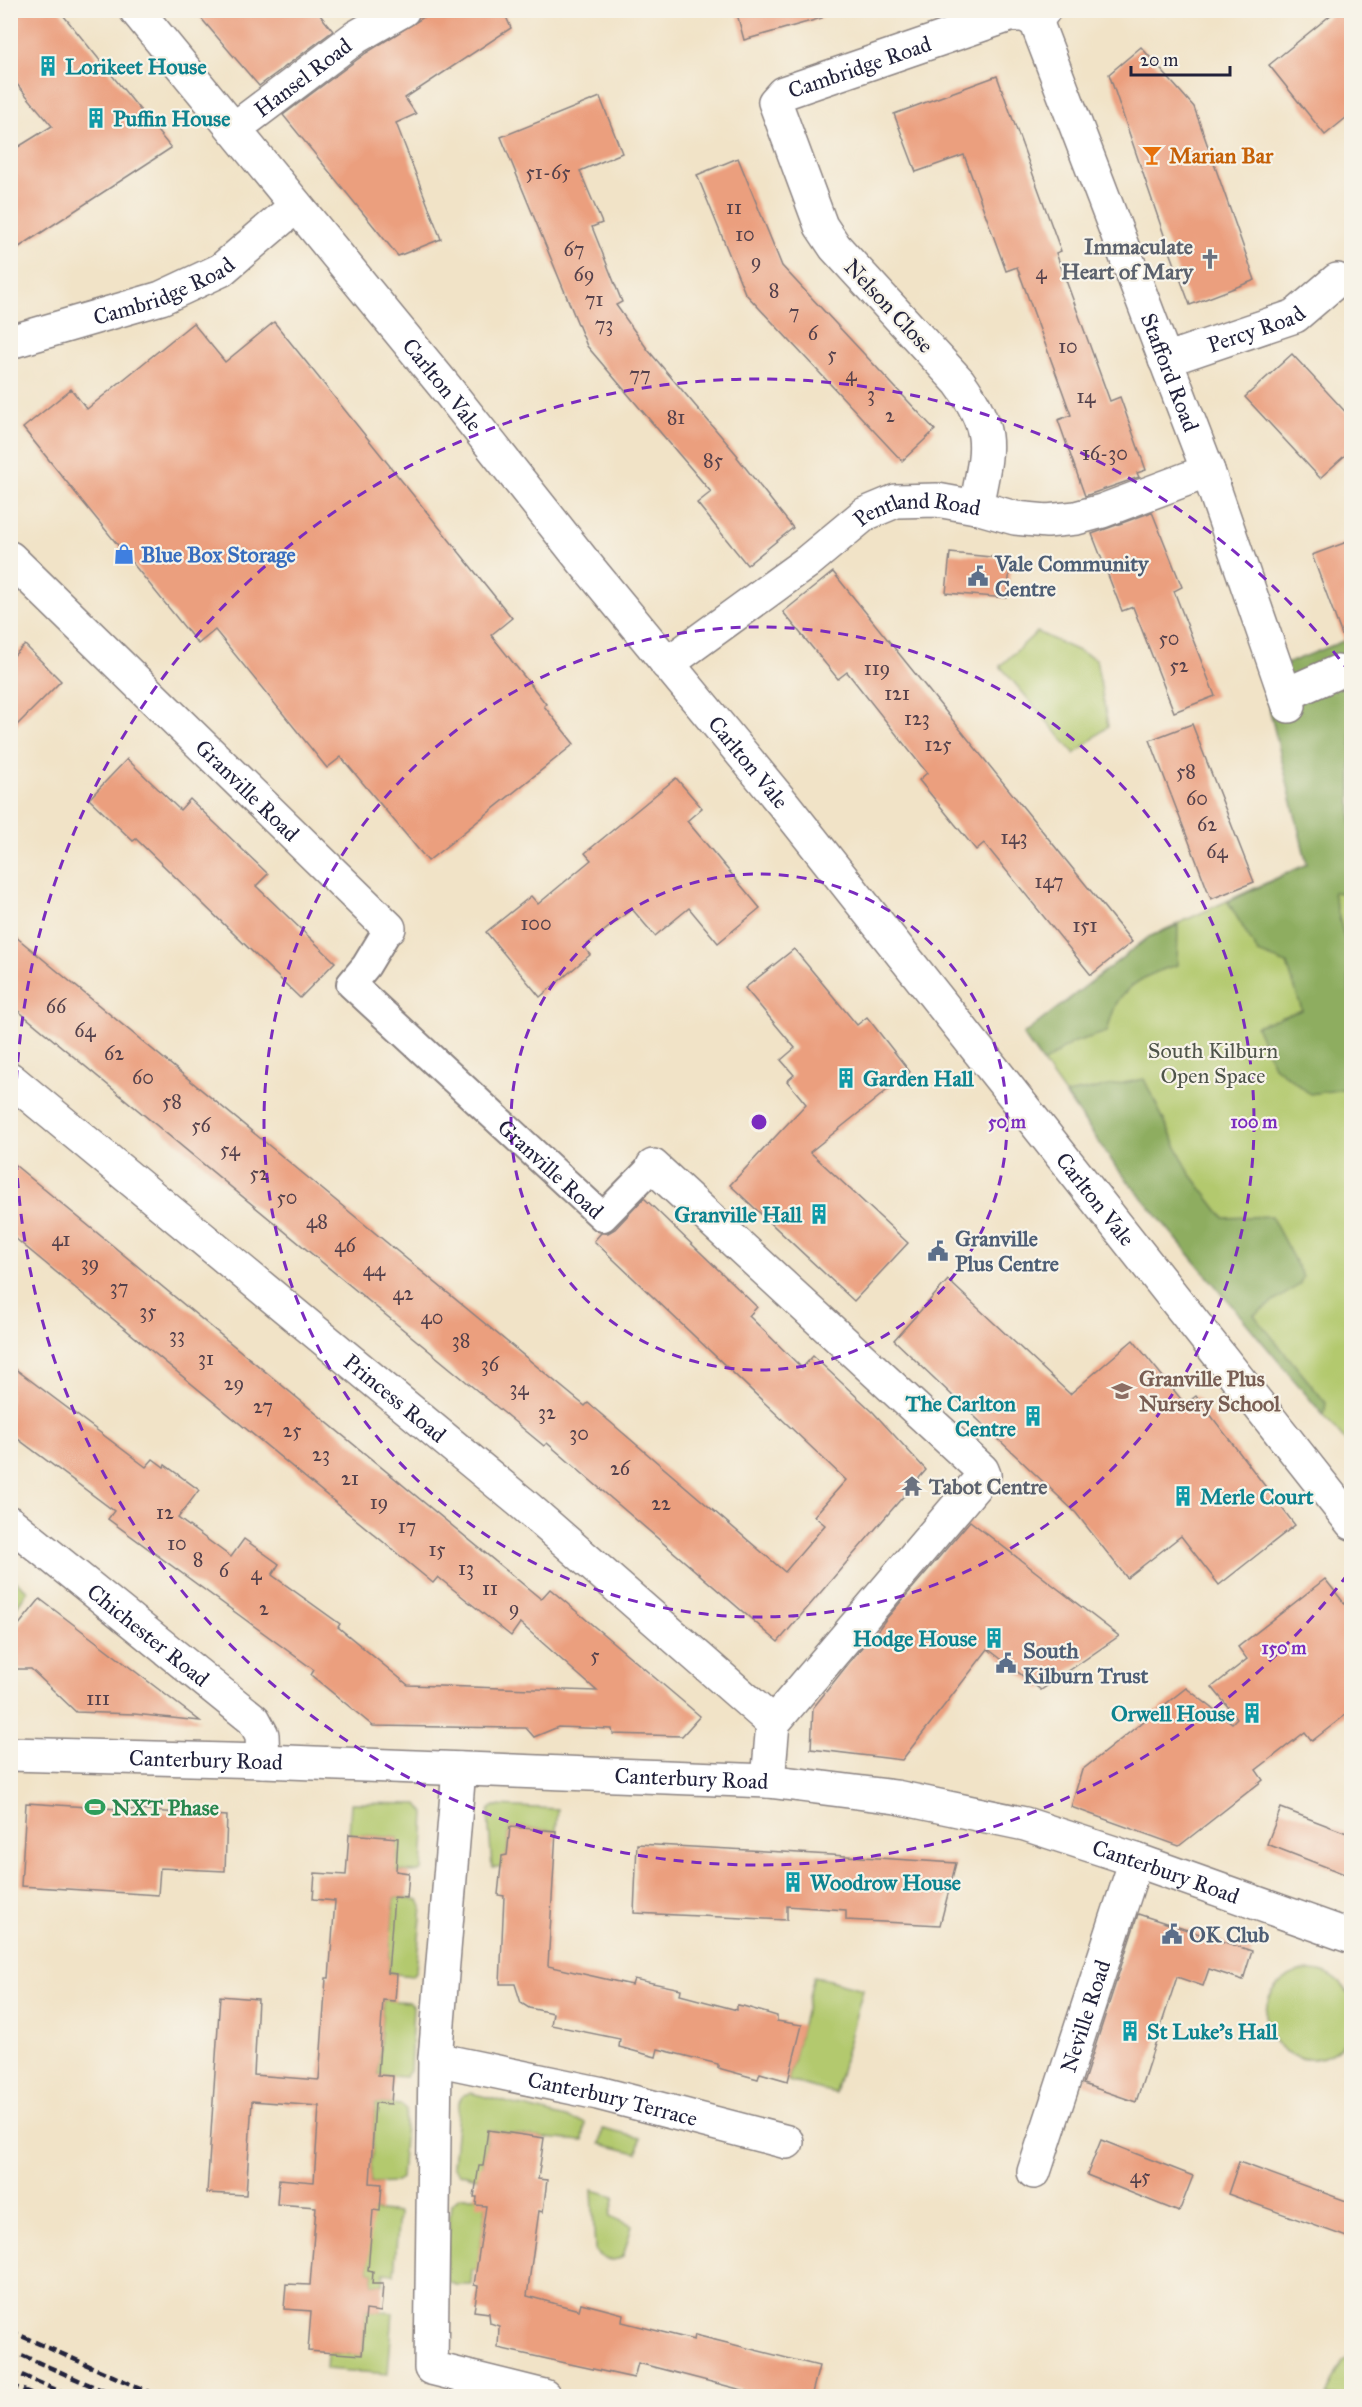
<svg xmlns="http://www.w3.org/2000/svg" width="1362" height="2407" viewBox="0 0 1362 2407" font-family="'IM FELL Great Primer',serif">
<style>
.green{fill:#b3c96e;stroke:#6a7654;stroke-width:1.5}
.forest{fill:#8ead61;stroke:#58684e;stroke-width:1.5}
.building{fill:#eb9f7e}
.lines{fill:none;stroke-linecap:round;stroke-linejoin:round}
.pedestrian-casing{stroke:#8a8281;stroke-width:32}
.minor-casing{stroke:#8a8281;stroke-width:36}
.secondary-casing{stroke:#8a8281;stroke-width:36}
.pedestrian{stroke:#fff;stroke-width:28}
.minor{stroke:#fff;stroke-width:33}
.secondary{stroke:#fff;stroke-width:33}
.rail{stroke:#22223b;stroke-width:4.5;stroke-dasharray:9 4.5;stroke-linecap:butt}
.ring{fill:none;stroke:#7b2cbf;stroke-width:3;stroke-dasharray:10 8}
.labels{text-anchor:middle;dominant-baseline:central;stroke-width:4.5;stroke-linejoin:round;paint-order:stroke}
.number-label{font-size:20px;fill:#54414c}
.culture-label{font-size:22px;font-weight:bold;fill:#0d838f;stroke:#f7f3e8;text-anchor:start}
.street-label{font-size:22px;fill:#22223b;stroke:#f7f3e8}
.food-label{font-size:22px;font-weight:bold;fill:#c56008;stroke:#f7f3e8;text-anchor:start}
.worship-label{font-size:22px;font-weight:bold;fill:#5b616d;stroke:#f7f3e8;text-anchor:end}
.shop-label{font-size:22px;font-weight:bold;fill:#366cbe;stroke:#f7f3e8;text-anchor:start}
.service-label{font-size:22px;font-weight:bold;fill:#4e5e75;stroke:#f7f3e8;text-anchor:start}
.park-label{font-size:22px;fill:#4e544a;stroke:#f7f3e8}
.education-label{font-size:22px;font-weight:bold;fill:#785e54;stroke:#f7f3e8;text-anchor:start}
.leisure-label{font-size:22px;font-weight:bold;fill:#27864d;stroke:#f7f3e8;text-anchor:start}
.centre{fill:#7b2cbf;stroke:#f7f3e8;stroke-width:3}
.ring-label{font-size:18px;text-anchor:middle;font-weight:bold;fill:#7b2cbf;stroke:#f7f3e8;stroke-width:4.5;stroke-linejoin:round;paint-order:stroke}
</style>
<rect width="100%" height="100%" fill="#f7f3e8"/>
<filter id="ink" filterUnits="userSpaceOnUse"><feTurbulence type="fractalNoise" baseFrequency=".0167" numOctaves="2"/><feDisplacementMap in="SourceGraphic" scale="12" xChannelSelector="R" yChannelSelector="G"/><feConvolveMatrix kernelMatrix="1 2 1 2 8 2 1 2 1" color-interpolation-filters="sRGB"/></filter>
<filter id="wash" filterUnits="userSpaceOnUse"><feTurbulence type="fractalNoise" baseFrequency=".008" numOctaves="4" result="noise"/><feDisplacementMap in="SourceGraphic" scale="24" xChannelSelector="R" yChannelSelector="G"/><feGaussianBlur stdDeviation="1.35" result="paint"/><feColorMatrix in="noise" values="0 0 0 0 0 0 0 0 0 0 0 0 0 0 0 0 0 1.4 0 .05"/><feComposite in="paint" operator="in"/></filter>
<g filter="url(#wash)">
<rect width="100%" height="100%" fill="#f1e3c7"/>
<g class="green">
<polygon points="1037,632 1096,659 1108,726 1075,754 1000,666"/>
<polygon points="1351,638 1351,1448 1114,1164 1023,1035 1149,937 1307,864 1261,674"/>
<polygon points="11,1577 28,1591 11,1614 10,1614"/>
<polygon points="351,1803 418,1804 425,1813 422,1870 418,1872 396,1871 398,1838 349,1834"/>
<polygon points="495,1806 558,1809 556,1831 510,1827 507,1855 502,1867 492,1867 488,1815 490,1809"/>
<polygon points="394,1897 419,1900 422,1907 416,1970 412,1976 388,1973"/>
<circle cx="1310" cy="2015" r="44"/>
<polygon points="814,1976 863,1989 835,2093 788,2081"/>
<polygon points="383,2000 409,2002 413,2006 410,2071 405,2077 378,2075"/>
<polygon points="471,2093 585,2123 583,2141 544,2138 488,2130 483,2166 477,2178 459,2173 453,2166 459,2102 463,2095"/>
<polygon points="375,2103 402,2105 406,2110 401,2178 395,2182 370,2183"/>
<polygon points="603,2129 640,2138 637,2153 600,2144"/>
<path d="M592,2190L615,2196L610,2216L632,2226L623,2257C610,2263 604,2260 595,2251Z"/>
<polygon points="460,2197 477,2197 486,2206 477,2270 472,2270 471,2285 456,2285 448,2282 445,2273 451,2204"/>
<polygon points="370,2210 399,2213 394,2274 384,2273 383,2284 372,2284 373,2272 368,2271"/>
<polygon points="366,2310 393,2313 388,2374 326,2369 327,2353 362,2355"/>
<polygon points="1351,2356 1351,2396 1326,2396 1342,2361"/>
</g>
<g class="forest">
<polygon points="1351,638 1351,894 1333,892 1349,957 1349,993 1352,994 1351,1088 1310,1094 1274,1066 1256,1026 1302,1010 1287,964 1258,953 1228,902 1307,864 1261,674"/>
<path d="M1178,925L1177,965C1156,971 1130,982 1118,1001C1112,1010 1110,1023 1107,1032L1072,1043L1043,1063L1023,1035L1149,937Z"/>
<polygon points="1144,1079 1189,1172 1224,1218 1271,1216 1303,1277 1299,1285 1254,1315 1326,1403 1324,1416 1114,1164 1066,1094"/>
</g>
<g id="blocks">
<g class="building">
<polygon points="10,10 59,10 171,148 10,253 10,152 52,126 10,76"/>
<polygon points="194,10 316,10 333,31 259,86"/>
<polygon points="435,10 503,10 511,28 405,98 416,114 396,123 441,239 398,256 283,115 366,53"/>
<polygon points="736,10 821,10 822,18 744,40"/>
<polygon points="1337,10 1352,10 1352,113 1325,135 1269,65"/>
<polygon points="1141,47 1194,107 1255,280 1190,305 1165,238 1109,74"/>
<polygon points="997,76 1061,251 1056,253 1110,401 1120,397 1146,470 1137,473 1139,477 1085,496 1058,420 1071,415 1062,390 1017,267 1006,271 964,155 916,172 894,114"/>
<polygon points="600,97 622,153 580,171 602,223 592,227 622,302 616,305 648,350 738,456 737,457 793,528 747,565 697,503 711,492 587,346 501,137"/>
<polygon points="738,158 782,266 935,430 902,461 745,293 697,175"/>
<polygon points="274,322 512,618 491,635 546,704 544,706 574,744 428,861 341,757 327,768 215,630 198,644 23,428 71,389 87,409 193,323 225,362"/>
<polygon points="1292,354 1352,419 1352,449 1320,478 1245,397"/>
<polygon points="1152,512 1182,587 1174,591 1215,696 1174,712 1133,607 1122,611 1092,534"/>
<polygon points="1352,540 1352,653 1349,654 1312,555"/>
<polygon points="950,553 1011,559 1007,598 946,593"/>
<polygon points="833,572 1132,942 1091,975 984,843 976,850 919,780 927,773 847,672 838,679 783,612"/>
<polygon points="25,645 61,681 10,732 10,659"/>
<polygon points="1192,724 1254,882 1211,899 1150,740"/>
<polygon points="127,759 180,810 190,799 268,874 256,886 335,962 300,998 136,839 133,841 89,799"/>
<polygon points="676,778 702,808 687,821 760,908 718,943 689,908 655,936 632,909 584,947 590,955 540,997 486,932 531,896 538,904 591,860 585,853"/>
<polygon points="10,932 585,1406 588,1403 785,1572 825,1525 814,1516 846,1480 594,1241 601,1233 608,1233 615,1229 644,1198 757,1307 749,1316 802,1368 813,1356 873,1412 926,1470 778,1642 547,1443 544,1446 515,1422 10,1004"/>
<polygon points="794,949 857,1025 867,1017 910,1072 810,1152 908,1243 854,1301 730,1185 806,1104 787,1081 794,1075 781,1060 795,1048 745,988"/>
<polygon points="10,1161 541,1599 550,1589 700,1716 682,1736 613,1734 612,1729 558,1727 534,1737 526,1728 373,1726 311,1675 314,1670 108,1519 114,1511 10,1433 10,1365 146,1467 153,1459 164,1467 165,1465 199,1490 178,1518 231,1557 244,1539 279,1564 272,1575 340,1624 338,1627 408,1685 597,1691 520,1623 511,1636 438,1577 433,1583 10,1234"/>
<polygon points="948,1280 1070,1394 1133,1340 1185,1404 1196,1396 1295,1525 1219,1585 1181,1536 1127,1578 1076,1513 894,1340"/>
<polygon points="970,1521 1119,1636 1041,1690 988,1649 902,1760 811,1749 813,1708 844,1669 867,1641 869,1642 886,1619"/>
<polygon points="1325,1579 1352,1613 1352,1710 1312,1741 1305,1732 1256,1770 1263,1780 1179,1846 1071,1807 1082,1770 1186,1688 1232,1723 1237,1718 1212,1687 1247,1659 1238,1647"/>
<polygon points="40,1599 94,1640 200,1721 134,1714 76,1712 31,1669 13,1669 17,1627"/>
<polygon points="26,1803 227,1816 225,1871 160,1868 158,1895 21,1886"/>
<polygon points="1281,1808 1352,1835 1352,1877 1267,1844"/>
<polygon points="510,1827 556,1831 548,1966 632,1985 634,1979 681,1989 680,1995 737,2010 737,2005 743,2006 777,2016 777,2021 802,2025 788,2081 760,2073 758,2079 718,2068 718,2064 658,2049 656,2057 619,2047 620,2039 551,2025 553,2013 529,2008 521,2003 515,1984 500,1984 504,1896 498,1895 502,1856 507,1855"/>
<polygon points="349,1834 398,1838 396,1871 409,1873 407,1898 394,1897 388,1973 397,1974 395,2001 383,2000 378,2075 393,2076 391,2104 375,2103 370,2183 382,2184 380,2211 373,2210 368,2271 373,2272 372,2284 383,2284 381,2312 366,2310 362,2355 308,2351 311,2311 284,2309 286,2284 310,2285 316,2207 277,2204 279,2179 314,2182 319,2106 252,2101 246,2195 207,2193 220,1996 258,1999 254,2075 319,2080 326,1978 329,1978 335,1901 313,1899 315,1873 346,1875"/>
<polygon points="637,1844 783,1852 956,1863 940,1925 846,1920 846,1910 787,1906 787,1920 634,1913"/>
<polygon points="1138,1914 1252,1951 1243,1980 1209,1969 1203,1986 1177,1977 1136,2102 1083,2084"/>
<polygon points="488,2130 544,2138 538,2179 547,2180 543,2212 539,2211 527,2296 579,2310 581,2303 623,2314 622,2322 694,2340 695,2335 819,2366 811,2397 753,2397 754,2393 638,2363 634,2378 498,2348 499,2326 490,2323 489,2313 474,2311 478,2286 474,2285 486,2206 476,2205 477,2197 474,2197 479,2166 483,2166"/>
<polygon points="1101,2140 1193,2176 1179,2212 1087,2175"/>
<polygon points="1239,2162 1352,2203 1352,2239 1228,2194"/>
</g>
</g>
</g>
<g filter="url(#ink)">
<use href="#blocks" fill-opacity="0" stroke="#8a8281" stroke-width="1.5"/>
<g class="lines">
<g class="pedestrian-casing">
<g id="pedestrian">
<path id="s1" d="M389,928L366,966L351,984L603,1217L653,1166"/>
</g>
</g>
<g class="minor-casing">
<g id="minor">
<path id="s2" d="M1036,21L1208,471L1289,706"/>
<path id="s3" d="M234,129L356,37L403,10"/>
<path id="s4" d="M10,342L161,298L221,270L296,206"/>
<path id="s5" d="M1165,360L1295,316L1337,280"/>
<path id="s6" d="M976,507C987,449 996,433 959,382L835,247L821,226L775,102L783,93L1010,15H1024L1036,21L1044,10"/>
<path id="s7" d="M10,558L389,928"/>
<path id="s8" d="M667,664L806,563L865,514L896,501L937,500L976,507L1015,518L1047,521L1076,518L1102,511L1208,471"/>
<polyline points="1285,695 1337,672"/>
<path id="s9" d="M10,1079L522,1503L773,1723"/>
<polyline points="653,1166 982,1470 984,1475 773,1723 768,1781"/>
<path id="s10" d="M10,1523L254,1720L262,1735L263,1761"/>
<path id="s11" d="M10,1754L263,1761L768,1781L896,1797L1025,1824L1136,1860L1352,1937"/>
<polyline points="459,1769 435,2059 431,2368 544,2396"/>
<path id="s12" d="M435,2059L598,2093L787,2142"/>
<path id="s13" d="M1034,2172L1136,1860"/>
</g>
</g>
<g class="secondary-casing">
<g id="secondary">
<path id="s14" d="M136,10L446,388L583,561L785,806L1352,1523"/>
</g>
</g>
<use href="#pedestrian" class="pedestrian"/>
<use href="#minor" class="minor"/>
<use href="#secondary" class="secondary"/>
<g class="rail">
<polyline points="10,2331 158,2396"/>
<polyline points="10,2350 115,2396"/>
<polyline points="10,2370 70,2396"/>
<polyline points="10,2385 38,2396"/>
</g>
</g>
</g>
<g class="ring">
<circle cx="759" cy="1122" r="248"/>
<circle cx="759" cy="1122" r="495"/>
<path d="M1348 1574A743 743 0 1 1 1348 670"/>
</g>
<defs>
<g id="building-bare" transform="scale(1.62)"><path d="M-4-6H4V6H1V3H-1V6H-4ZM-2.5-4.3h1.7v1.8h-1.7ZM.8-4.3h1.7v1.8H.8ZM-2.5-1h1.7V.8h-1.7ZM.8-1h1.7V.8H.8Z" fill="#0f9aa8" stroke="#f7f3e8" stroke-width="2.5" paint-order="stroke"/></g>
<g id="bar-bare" transform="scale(1.62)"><path d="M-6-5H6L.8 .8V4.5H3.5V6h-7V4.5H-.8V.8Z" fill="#e8710a" stroke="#f7f3e8" stroke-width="2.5" paint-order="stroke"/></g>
<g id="church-bare" transform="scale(1.62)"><path d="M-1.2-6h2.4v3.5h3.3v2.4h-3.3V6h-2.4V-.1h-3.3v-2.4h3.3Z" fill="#6b7280" stroke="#f7f3e8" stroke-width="2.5" paint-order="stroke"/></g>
<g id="shop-bare" transform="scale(1.62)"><path d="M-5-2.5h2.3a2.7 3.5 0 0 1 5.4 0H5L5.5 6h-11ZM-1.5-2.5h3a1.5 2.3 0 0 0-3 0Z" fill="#3f7fe0" stroke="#f7f3e8" stroke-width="2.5" paint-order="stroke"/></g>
<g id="civic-bare" transform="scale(1.62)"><path d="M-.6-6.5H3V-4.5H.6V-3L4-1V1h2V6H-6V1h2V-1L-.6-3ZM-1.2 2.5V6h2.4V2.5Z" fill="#5c6f8a" stroke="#f7f3e8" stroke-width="2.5" paint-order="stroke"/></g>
<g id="school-bare" transform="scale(1.62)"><path d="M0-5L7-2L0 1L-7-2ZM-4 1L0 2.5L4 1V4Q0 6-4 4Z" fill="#8d6e63" stroke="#f7f3e8" stroke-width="2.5" paint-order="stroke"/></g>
<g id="temple-bare" transform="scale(1.62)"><path d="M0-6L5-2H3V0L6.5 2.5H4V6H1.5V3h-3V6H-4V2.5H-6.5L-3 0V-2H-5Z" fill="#6b7280" stroke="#f7f3e8" stroke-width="2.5" paint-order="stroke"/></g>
<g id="stadium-bare" transform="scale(1.62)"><path d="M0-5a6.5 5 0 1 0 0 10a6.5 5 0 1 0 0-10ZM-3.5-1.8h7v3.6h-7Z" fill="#2e9e5b" stroke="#f7f3e8" stroke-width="2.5" paint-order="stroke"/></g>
</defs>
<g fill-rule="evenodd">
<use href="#building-bare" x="48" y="66"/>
<use href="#building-bare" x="96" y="118"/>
<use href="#bar-bare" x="1152" y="155"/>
<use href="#church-bare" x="1210" y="259"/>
<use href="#shop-bare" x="124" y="554"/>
<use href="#civic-bare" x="978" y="576"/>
<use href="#building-bare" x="846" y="1078"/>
<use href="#building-bare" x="819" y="1214"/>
<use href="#civic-bare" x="938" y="1251"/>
<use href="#school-bare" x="1122" y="1391"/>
<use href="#building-bare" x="1033" y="1416"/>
<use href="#temple-bare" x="912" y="1486"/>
<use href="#building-bare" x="1183" y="1496"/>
<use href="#building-bare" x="994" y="1638"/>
<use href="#civic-bare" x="1006" y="1663"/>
<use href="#building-bare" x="1252" y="1713"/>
<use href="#stadium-bare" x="95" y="1807"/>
<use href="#building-bare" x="793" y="1882"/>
<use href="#civic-bare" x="1172" y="1934"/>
<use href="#building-bare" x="1130" y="2031"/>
</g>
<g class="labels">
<g class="number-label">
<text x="548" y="172">51-65</text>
<text x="734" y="207">11</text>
<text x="745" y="234">10</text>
<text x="574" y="249">67</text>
<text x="756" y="261">9</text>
<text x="1041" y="272">4</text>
<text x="584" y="274">69</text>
<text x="774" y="290">8</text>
<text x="594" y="299">71</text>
<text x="794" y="312">7</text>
<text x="604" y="324">73</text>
<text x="813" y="333">6</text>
<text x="1068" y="346">10</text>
<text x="832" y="354">5</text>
<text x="640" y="374">77</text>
<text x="851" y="374">4</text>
<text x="871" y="394">3</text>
<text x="1086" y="396">14</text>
<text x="890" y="415">2</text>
<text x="676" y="417">81</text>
<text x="1105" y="453">16-30</text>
<text x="713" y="460">85</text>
<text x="1169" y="638">50</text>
<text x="1179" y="665">52</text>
<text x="877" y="668">119</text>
<text x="897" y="693">121</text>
<text x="917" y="718">123</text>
<text x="938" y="744">125</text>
<text x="1186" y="771">58</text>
<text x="1197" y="798">60</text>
<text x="1207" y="824">62</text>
<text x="1014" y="837">143</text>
<text x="1217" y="851">64</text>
<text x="1049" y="881">147</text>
<text x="536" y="923">100</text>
<text x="1085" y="925">151</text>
<text x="56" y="1006">66</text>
<text x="85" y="1030">64</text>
<text x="114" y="1053">62</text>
<text x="143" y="1077">60</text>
<text x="172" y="1101">58</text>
<text x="201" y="1125">56</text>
<text x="230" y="1149">54</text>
<text x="259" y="1173">52</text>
<text x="287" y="1197">50</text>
<text x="317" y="1221">48</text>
<text x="61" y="1239">41</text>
<text x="345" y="1245">46</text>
<text x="90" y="1263">39</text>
<text x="374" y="1269">44</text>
<text x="119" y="1287">37</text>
<text x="403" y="1293">42</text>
<text x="148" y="1311">35</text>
<text x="432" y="1317">40</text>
<text x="177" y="1335">33</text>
<text x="461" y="1340">38</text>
<text x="206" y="1358">31</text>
<text x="490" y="1364">36</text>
<text x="234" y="1383">29</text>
<text x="519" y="1388">34</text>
<text x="263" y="1406">27</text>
<text x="547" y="1412">32</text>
<text x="292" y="1430">25</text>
<text x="579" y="1433">30</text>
<text x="321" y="1454">23</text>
<text x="620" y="1468">26</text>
<text x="350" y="1478">21</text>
<text x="379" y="1502">19</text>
<text x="661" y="1503">22</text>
<text x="165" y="1512">12</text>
<text x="407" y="1526">17</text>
<text x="177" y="1543">10</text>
<text x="437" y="1549">15</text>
<text x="198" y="1559">8</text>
<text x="466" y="1568">13</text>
<text x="224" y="1570">6</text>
<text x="256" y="1573">4</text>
<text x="490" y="1588">11</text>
<text x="264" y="1608">2</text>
<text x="514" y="1608">9</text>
<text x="595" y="1655">5</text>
<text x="98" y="1698">111</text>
<text x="1140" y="2176">45</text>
</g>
<g class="culture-label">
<text x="65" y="66">Lorikeet House</text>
<text x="113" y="118">Puffin House</text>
<text x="863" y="1078">Garden Hall</text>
<text x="802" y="1214" text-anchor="end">Granville Hall</text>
<text x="1016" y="1403" text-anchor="end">The Carlton<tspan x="1016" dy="25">Centre</tspan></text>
<text x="1200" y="1496">Merle Court</text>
<text x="977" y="1638" text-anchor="end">Hodge House</text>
<text x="1235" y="1713" text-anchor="end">Orwell House</text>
<text x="810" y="1882">Woodrow House</text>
<text x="1147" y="2031">St Luke's Hall</text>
</g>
<g class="street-label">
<text stroke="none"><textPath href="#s6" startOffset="566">Cambridge Road</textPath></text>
<text stroke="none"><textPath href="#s3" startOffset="86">Hansel Road</textPath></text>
<text stroke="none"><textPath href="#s4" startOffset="162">Cambridge Road</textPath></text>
<text transform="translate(889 306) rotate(47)">Nelson Close</text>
<text stroke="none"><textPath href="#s5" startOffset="96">Percy Road</textPath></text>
<text stroke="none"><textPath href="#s2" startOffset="376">Stafford Road</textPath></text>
<text stroke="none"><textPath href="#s14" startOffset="484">Carlton Vale</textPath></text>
<text stroke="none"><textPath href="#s8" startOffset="302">Pentland Road</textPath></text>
<text stroke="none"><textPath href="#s14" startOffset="970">Carlton Vale</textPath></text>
<text stroke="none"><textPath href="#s7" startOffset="332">Granville Road</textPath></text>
<text stroke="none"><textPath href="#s1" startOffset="340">Granville Road</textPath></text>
<text stroke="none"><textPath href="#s14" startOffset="1528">Carlton Vale</textPath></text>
<text stroke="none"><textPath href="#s9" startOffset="500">Princess Road</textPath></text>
<text stroke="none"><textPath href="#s10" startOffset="178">Chichester Road</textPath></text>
<text stroke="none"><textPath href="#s11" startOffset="196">Canterbury Road</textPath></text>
<text stroke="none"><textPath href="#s11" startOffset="682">Canterbury Road</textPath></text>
<text stroke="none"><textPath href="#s11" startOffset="1168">Canterbury Road</textPath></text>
<text stroke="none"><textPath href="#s13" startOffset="164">Neville Road</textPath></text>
<text stroke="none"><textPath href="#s12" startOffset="182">Canterbury Terrace</textPath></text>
</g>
<g class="food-label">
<text x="1169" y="155">Marian Bar</text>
</g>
<g class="worship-label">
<text x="1193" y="246">Immaculate<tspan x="1193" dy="25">Heart of Mary</tspan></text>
<text x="929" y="1486" text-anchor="start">Tabot Centre</text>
</g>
<g class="shop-label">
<text x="141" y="554">Blue Box Storage</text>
</g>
<g class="service-label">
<text x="995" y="563">Vale Community<tspan x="995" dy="25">Centre</tspan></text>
<text x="955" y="1238">Granville<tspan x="955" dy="25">Plus Centre</tspan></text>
<text x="1023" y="1650">South<tspan x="1023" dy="25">Kilburn Trust</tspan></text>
<text x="1189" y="1934">OK Club</text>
</g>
<g class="park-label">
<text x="1213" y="1050">South Kilburn<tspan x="1213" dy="25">Open Space</tspan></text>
</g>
<g class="education-label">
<text x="1139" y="1378">Granville Plus<tspan x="1139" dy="25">Nursery School</tspan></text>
</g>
<g class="leisure-label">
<text x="112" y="1807">NXT Phase</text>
</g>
</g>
<circle cx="759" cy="1122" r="9" class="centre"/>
<g class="ring-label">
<text x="1007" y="1128">50 m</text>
<text x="1254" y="1128">100 m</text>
<text x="1284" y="1654">150 m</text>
</g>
<rect width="1362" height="2407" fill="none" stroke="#f7f3e8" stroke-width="36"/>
<path d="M1131 66v9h99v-9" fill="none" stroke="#22223b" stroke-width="3"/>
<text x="1140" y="66" font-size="18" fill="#22223b" stroke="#f7f3e8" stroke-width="4.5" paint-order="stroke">20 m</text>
</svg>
